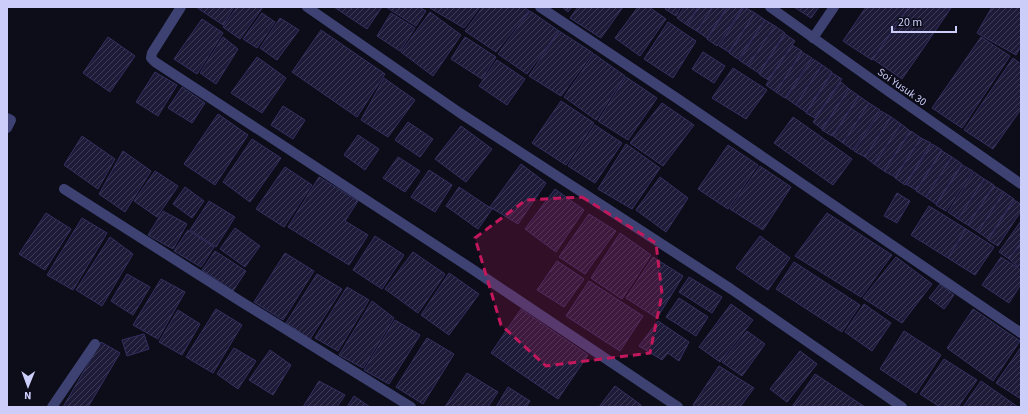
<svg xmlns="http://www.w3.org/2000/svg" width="1028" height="414" viewBox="0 0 1028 414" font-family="'Source Sans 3',sans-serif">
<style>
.building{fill:url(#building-hatch);stroke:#333061}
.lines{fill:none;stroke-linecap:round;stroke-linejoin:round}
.minor{stroke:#3d4273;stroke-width:10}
.marked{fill:#c2185b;fill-opacity:0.2;stroke:#c2185b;stroke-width:3;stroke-dasharray:8 5;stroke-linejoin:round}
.labels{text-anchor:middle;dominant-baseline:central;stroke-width:3;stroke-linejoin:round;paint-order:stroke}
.street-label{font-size:11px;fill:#cccdf9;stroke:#0d0d1a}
</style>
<defs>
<pattern id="building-hatch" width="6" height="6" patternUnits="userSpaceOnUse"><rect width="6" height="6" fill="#1d1b38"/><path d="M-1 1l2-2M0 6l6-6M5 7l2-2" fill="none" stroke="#3d3b56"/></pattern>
</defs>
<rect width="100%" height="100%" fill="#0d0d1a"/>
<g class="building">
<polygon points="196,7 234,7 223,25"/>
<polygon points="237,7 263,7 240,39 223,27"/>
<polygon points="334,7 382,7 367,29"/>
<polygon points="386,7 419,7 426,11 416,26"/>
<polygon points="430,7 480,7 464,28 430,8"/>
<polygon points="483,7 524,7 529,11 496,52 465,31"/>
<polygon points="562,7 572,7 568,12"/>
<polygon points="578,7 623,7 601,38 570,18"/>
<polygon points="638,7 649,7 666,19 640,56 615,38"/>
<polygon points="667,7 681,7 676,16 665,9"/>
<polygon points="684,7 698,7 687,25 677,18"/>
<polygon points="699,7 713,7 697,31 687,25"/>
<polygon points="713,7 727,7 707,38 697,31"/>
<polygon points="728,7 743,7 717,46 707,39"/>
<polygon points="744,7 755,13 729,52 719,46"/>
<polygon points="794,7 819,7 811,18"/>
<polygon points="866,7 909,7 872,60 843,41"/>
<polygon points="909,7 951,8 902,79 873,59"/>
<polygon points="992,7 1021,7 1021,46 1016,55 977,33"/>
<polygon points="530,11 559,31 527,74 498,54"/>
<polygon points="430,12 461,35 433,76 401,52"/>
<polygon points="262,13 275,22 257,48 243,39"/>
<polygon points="391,13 415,28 400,51 377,36"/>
<polygon points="755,13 765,20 738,59 729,53"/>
<polygon points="280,18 299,30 277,60 260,48"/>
<polygon points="202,19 223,33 197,74 174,59"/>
<polygon points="765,20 775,26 748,66 739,60"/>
<polygon points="668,22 696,41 673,78 644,59"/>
<polygon points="775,26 785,33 759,73 748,66"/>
<polygon points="321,30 385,74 357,117 292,72"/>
<polygon points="559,31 593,53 561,96 529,76"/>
<polygon points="785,34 795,41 768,80 759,74"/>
<polygon points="108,37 135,56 110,92 83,73"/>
<polygon points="223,37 238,49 216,84 200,73"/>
<polygon points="465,37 496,57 482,79 451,59"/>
<polygon points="981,37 1010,56 962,128 932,108"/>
<polygon points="792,45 802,51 776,92 766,85"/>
<polygon points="703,52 725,66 714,83 692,69"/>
<polygon points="802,52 812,58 785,98 776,92"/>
<polygon points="594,54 625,76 596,120 564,97"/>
<polygon points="257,57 286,78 262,113 231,93"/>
<polygon points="1013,58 1021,64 1021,109 993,149 964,130"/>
<polygon points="813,59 822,65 796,105 786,98"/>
<polygon points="497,60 525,79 507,105 479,86"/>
<polygon points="822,65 832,72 806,112 796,105"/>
<polygon points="733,68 767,90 746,119 712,98"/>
<polygon points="155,72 177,85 158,116 136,102"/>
<polygon points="832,73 842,79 815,118 806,113"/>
<polygon points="626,77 657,98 628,140 598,121"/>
<polygon points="384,78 415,100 388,137 361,120"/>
<polygon points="841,82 849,89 822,129 813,122"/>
<polygon points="182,87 205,103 192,123 168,108"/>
<polygon points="849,89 859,96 832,136 822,130"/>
<polygon points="859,96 869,103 843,143 833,136"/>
<polygon points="561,101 594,123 566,165 532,143"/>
<polygon points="662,103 694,125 663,166 630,143"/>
<polygon points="869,103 880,110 853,150 843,143"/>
<polygon points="283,106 305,120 293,139 271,125"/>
<polygon points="881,111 891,117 865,157 854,151"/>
<polygon points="218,114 248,135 215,185 184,164"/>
<polygon points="793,117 852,159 833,185 774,143"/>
<polygon points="891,117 901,124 874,164 865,157"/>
<polygon points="408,122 433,139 420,157 395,140"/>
<polygon points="901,124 910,131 884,171 874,164"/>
<polygon points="595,125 622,143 595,183 568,166"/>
<polygon points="461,126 492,149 466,182 435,159"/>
<polygon points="911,131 921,138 895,177 884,171"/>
<polygon points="358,135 379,149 365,170 344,155"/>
<polygon points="82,136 115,159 98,189 64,165"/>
<polygon points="921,138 931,143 905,185 895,178"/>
<polygon points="252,139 281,158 250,202 223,182"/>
<polygon points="626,144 660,168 632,209 598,189"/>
<polygon points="932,144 942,150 916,190 906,184"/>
<polygon points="728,145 758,165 728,209 698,189"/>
<polygon points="123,151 151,171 125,212 99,194"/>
<polygon points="942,151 952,157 926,197 916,191"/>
<polygon points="398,157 420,171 405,192 383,178"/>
<polygon points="952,157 962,164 936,204 926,197"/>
<polygon points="521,164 546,183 518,224 490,207"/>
<polygon points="962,165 973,171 946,211 936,205"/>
<polygon points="760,166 791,187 763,230 730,209"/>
<polygon points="285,167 312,185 284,227 256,209"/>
<polygon points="429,170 452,185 435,212 411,197"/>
<polygon points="155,171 178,186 157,217 134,201"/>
<polygon points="974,172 984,179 958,219 948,212"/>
<polygon points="319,177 358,201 345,221 368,235 349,265 288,227"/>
<polygon points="660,177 688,198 666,232 636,210"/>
<polygon points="984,179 994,185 968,225 958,219"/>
<polygon points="994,186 1004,192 978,232 968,225"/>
<polygon points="185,187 204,201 192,218 173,204"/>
<polygon points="459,187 492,209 478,229 446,206"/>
<polygon points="555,189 584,210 556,252 525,229"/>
<polygon points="1004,192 1014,199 988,239 978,232"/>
<polygon points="897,193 910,201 897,223 884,216"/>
<polygon points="1014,200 1021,204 1021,211 998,246 988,240"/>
<polygon points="209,201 235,217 216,247 190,230"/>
<polygon points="929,206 966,229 948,258 911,235"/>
<polygon points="163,211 187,224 173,249 148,235"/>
<polygon points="46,213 71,229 45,270 19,254"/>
<polygon points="827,213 892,255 861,297 795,256"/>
<polygon points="589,214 616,231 585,274 559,257"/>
<polygon points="82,218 107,233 73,290 47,275"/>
<polygon points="1021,221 1021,242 1009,259 999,252"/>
<polygon points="235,228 260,246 245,267 220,249"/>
<polygon points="966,229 994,247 975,275 948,258"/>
<polygon points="188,230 214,247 201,267 174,251"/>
<polygon points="620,233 651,255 622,299 591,278"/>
<polygon points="375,236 404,255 382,289 353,270"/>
<polygon points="760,236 790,258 768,290 736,268"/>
<polygon points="110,237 133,254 102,306 76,290"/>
<polygon points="1021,243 1021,263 1018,267 1009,259"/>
<polygon points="215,251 246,271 233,291 202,270"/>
<polygon points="413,252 445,274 418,313 385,289"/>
<polygon points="285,253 314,271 283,320 254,302"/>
<polygon points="653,257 683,276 657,318 626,298"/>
<polygon points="896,257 932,284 902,323 863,298"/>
<polygon points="1001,257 1021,270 1021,284 1009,303 982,285"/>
<polygon points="557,261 584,279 564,307 537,290"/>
<polygon points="794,262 860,305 842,332 776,289"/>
<polygon points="449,273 479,294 449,335 421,315"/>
<polygon points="127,274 150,287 133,315 111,301"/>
<polygon points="317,274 342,289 310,339 286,323"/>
<polygon points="689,277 722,297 712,313 679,292"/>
<polygon points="161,279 185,292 158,339 133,325"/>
<polygon points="589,281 643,316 620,351 566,316"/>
<polygon points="940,284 954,295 944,309 929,298"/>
<polygon points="347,287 369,300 338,351 315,338"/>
<polygon points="679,298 708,317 696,336 666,317"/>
<polygon points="372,301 394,318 363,368 339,355"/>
<polygon points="731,304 753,320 720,362 699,347"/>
<polygon points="864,304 891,323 872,351 845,332"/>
<polygon points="216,309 242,325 213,373 186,357"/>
<polygon points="521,309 588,355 558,399 491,353"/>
<polygon points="973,309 1020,341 993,381 947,348"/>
<polygon points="178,310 200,324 182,355 159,342"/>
<polygon points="395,320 420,335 389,384 364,370"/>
<polygon points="658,321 689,342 679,361 668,353 662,360 639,346"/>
<polygon points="747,331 765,344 742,376 722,362"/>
<polygon points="904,331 941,355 916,393 880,369"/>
<polygon points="144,334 149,349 127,356 122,340"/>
<polygon points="427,338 454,354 423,404 396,387"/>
<polygon points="101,342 120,353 88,407 63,407"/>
<polygon points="1021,347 1021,399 996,383"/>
<polygon points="234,348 256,361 238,389 217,374"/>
<polygon points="270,350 291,365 273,395 249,380"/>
<polygon points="800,351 817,364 787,402 770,389"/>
<polygon points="944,359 977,380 958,407 940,407 920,394"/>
<polygon points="719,366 754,388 740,407 696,407 693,405"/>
<polygon points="467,373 498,392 488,407 445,407"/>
<polygon points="815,374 865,407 792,407"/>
<polygon points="319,381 345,395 337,407 303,407"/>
<polygon points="981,381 1018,407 963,407"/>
<polygon points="615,386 641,405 640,407 599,407"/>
<polygon points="508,387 530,401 526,407 496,407"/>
<polygon points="354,396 370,407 347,407"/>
</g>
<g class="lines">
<g class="minor">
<polyline points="181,7 152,53 151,58 155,62 469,267 678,407"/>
<polyline points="307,7 460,113 731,289 902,407"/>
<polyline points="540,7 678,99 1021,333"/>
<polyline points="770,7 888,91 1021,184"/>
<polyline points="813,38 834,7"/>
<polyline points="7,118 11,120 7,128"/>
<polyline points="64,189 240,301 411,407"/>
<polyline points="52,407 95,344"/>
</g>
</g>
<path class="marked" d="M582,197L656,243L662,294L650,353L546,366L501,325L475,238L526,200Z"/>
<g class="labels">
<g class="street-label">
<text transform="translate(902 87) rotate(35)">Soi Yusuk 30</text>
</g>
</g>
<rect width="1028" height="414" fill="none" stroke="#cccdf9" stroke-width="16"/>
<g transform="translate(28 386) rotate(181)" stroke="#0d0d1a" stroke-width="3" paint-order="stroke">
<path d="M0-3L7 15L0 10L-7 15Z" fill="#cccdf9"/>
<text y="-6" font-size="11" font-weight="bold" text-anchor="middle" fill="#cccdf9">N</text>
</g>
<path d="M892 26v6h64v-6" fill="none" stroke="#cccdf9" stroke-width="2"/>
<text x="898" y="26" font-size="12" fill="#cccdf9" stroke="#0d0d1a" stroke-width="3" paint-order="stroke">20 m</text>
</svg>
